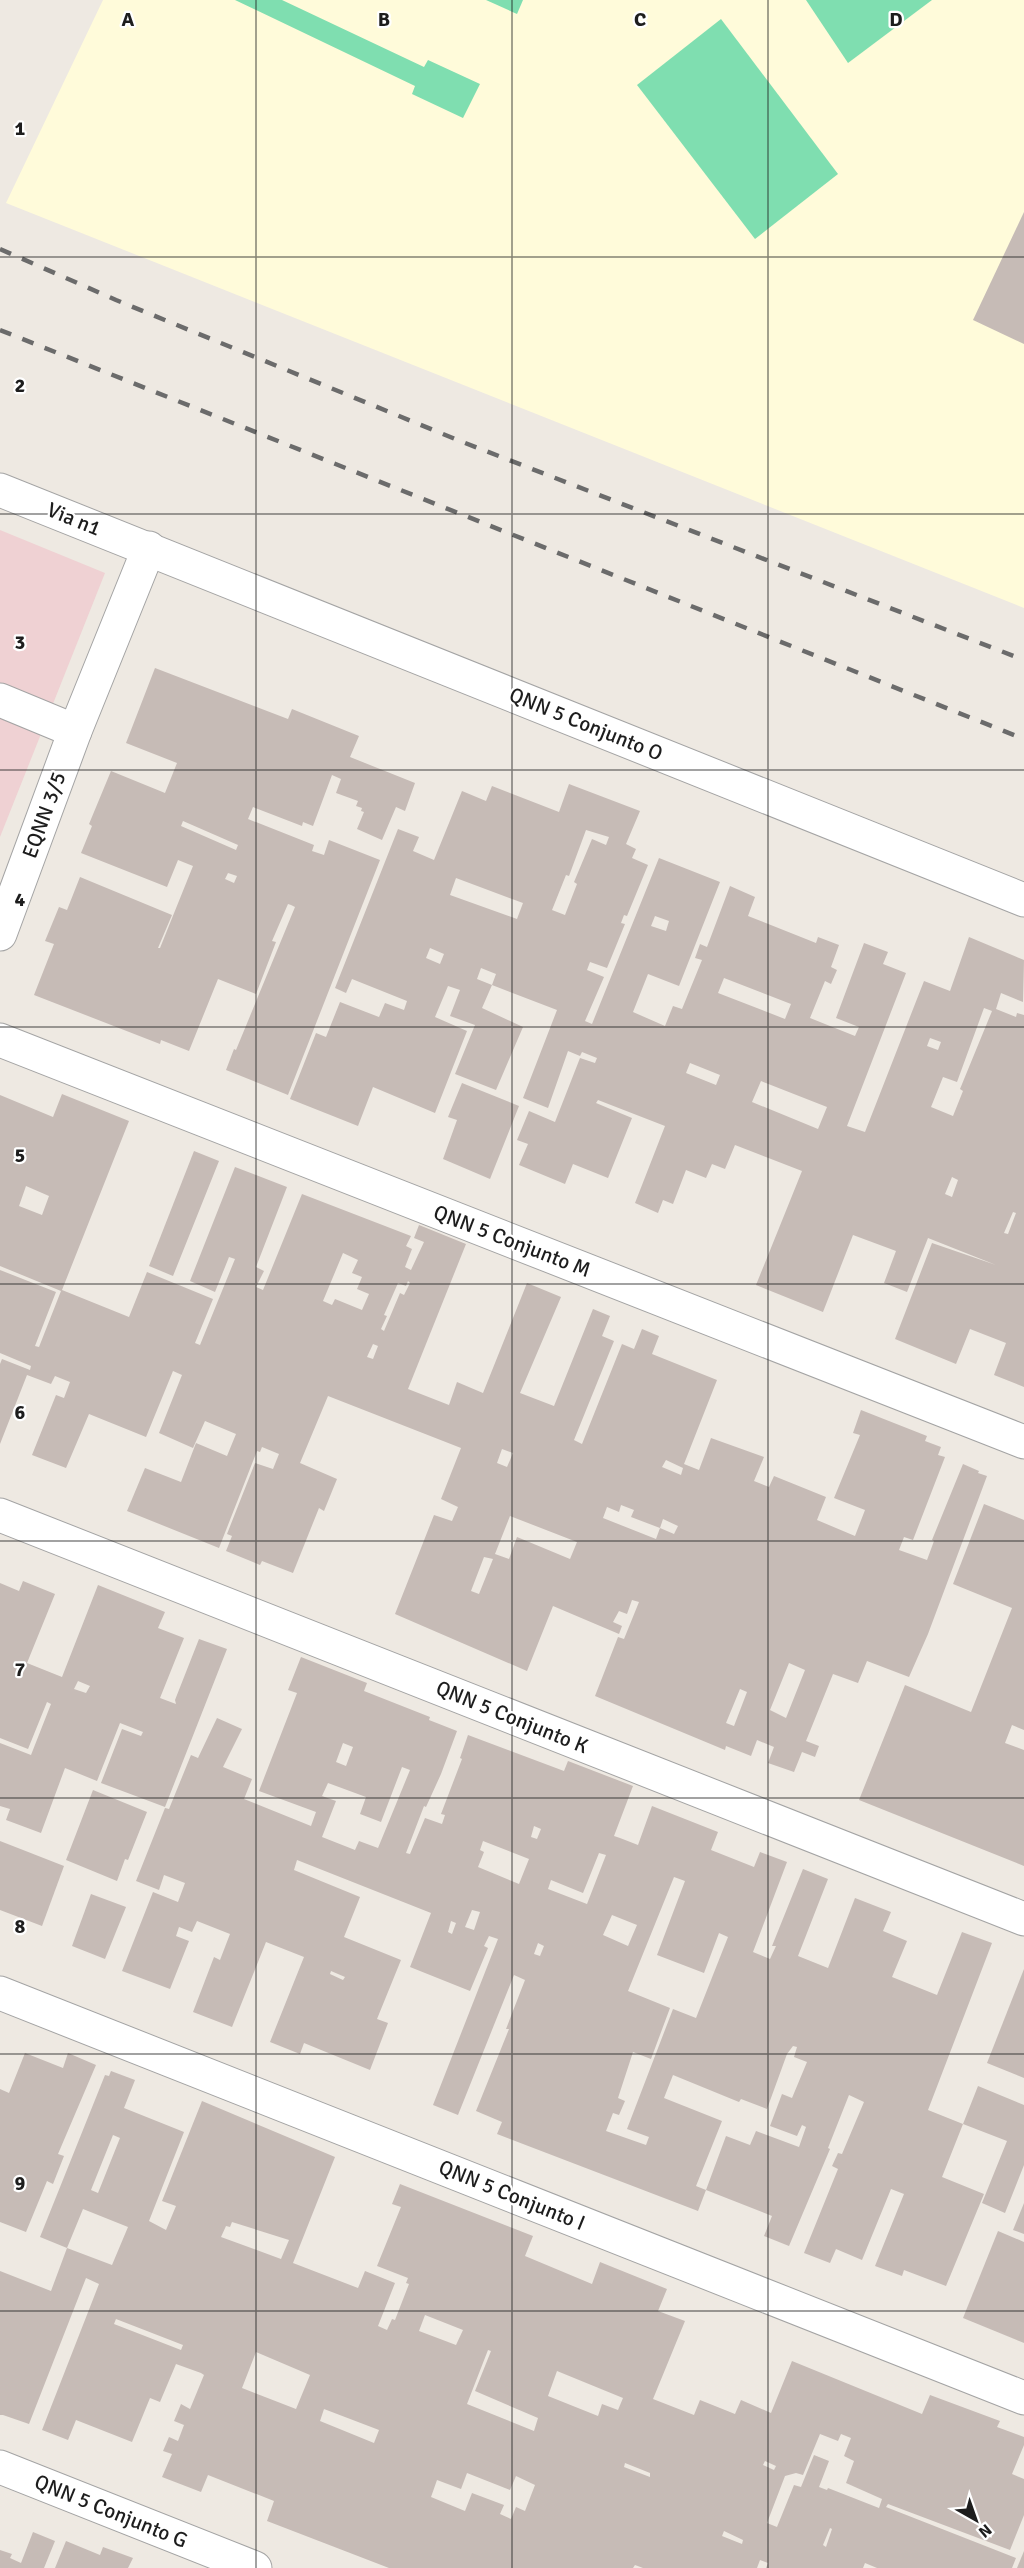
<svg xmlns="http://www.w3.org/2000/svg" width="1024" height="2568" viewBox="0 0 1024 2568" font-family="Signika,sans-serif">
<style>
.commercial{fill:#efd1d3}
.education{fill:#fffbda}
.pitch{fill:#7fdeb0}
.building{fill:#c6bbb6;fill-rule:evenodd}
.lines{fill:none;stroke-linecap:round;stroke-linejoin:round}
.minor-casing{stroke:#a4a4a4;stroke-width:35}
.minor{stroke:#fff;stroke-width:33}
.rail{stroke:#6b6b6b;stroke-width:4.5;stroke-dasharray:12 12;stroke-linecap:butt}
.grid{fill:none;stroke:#1d1d1d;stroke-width:1.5;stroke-opacity:0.55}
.labels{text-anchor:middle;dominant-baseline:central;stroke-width:4.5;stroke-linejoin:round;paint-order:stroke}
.street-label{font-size:21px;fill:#1d1d1d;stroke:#fff}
.grid-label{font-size:20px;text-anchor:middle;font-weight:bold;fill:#1d1d1d;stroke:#fff;stroke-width:4.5;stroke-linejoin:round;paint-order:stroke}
</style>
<rect width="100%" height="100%" fill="#eee9e2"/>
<polygon class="commercial" points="0,530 105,573 0,837"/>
<polygon class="education" points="103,0 1024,0 1024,608 6,203"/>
<g class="pitch">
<polygon points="235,0 282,0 424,67 428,60 480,84 463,118 412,94 415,86"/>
<polygon points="486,0 523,0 517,14"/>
<polygon points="806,0 932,0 848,63"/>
<polygon points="721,19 838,174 755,239 637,85"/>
</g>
<g class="building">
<polygon points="1024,212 1024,344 973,320"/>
<path d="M155,668L288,719L292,709L359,736L350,757L415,783L405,811L396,807L382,840L357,829L364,812L361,811L362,808L356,806L358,801L336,793L341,779L332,775L313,826L303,822L302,826L253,807L248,819L314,845L312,851L324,855L329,840L380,860L288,1095L226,1070L234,1049L236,1050L295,907L291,905L288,904L272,941L276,942L256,994L218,979L189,1051L161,1040L160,1044L34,995L54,944L45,941L59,907L67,910L80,877L172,915L158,948H160L193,866L178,860L167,887L81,853L92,826L89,824L111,771L165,793L177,763L126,743ZM183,821L238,845L236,850L181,826ZM228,873L237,876L234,883L225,879Z"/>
<path d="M569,784L640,811L626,844L636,849L632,858L648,865L627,916L624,915L621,923L625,924L607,968L590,962L587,970L604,977L585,1021L592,1024L659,858L720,882L679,986L648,974L633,1012L665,1026L673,1006L682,1009L702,960L695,958L700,944L707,947L730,886L755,897L748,916L816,943L818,937L839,945L831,967L837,970L831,984L825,981L810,1018L855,1036L859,1027L836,1018L864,943L888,952L883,964L906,973L847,1126L865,1132L924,981L950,991L969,937L1024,960L1023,1002L1001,993L996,1009L1016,1017L1017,1013L1024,1015V1387L994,1375L1006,1343L970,1329L956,1364L895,1339L932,1243L996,1265L928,1238L907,1292L884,1283L896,1251L853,1235L823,1312L756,1285L802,1171L735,1145L725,1169L712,1164L706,1178L686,1170L673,1204L663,1200L658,1213L635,1203L665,1126L598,1100L596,1103L632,1118L608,1178L573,1164L565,1184L519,1165L528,1144L517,1140L529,1111L555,1122L580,1058L595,1063L597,1058L582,1052L580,1056L568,1051L548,1108L523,1098L557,1010L492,985L496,974L481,968L477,979L492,985L482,1008L523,1027L496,1090L455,1074L475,1025L450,1016L460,990L448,986L435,1017L467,1031L435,1113L373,1087L358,1126L290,1099L316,1033L326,1037L340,1002L379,1017L385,1003L404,1010L407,1001L352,979L346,993L335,988L398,829L419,837L413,851L434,860L462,791L486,801L492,786L559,812ZM586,830L609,837L606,845L592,839L574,882L577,884L565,915L552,910L566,875L569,876ZM456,878L523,903L517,919L450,895ZM655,916L669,921L666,931L651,926ZM430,948L444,954L440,964L426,958ZM724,978L791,1004L785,1019L718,993ZM984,1008L992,1011L960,1089L963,1091L953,1116L931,1107L943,1077L957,1082ZM930,1038L941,1042L938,1050L927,1046ZM690,1063L720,1075L716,1085L686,1073ZM761,1081L827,1107L818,1129L752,1102ZM952,1177L958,1180L952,1197L945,1194ZM1013,1212L1016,1213L1008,1234L1004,1233Z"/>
<polygon points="462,1083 519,1106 490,1179 443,1159 457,1120 448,1117"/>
<path d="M62,1094L129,1121L62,1290L129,1317L147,1272L213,1299L195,1343L200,1345L235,1259L229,1257L215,1292L190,1281L235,1167L287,1187L256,1267L264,1271L256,1287L263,1290L302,1194L411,1236L406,1246L412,1249L405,1267L411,1270L424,1242L414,1238L419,1225L466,1244L408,1389L449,1405L457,1382L483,1393L527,1283L561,1297L520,1393L554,1406L593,1309L610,1316L602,1336L614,1341L574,1440L582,1444L622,1344L634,1349L642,1329L659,1336L652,1354L717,1380L684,1464L699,1470L711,1438L764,1457L754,1481L769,1487L774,1476L826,1497L817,1520L855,1536L865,1510L834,1498L860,1435L853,1433L861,1410L927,1436L925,1441L941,1447L938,1455L945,1457L913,1540L904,1537L899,1550L927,1560L934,1541L932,1540L963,1464L979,1471L978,1473L987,1476L928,1634L909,1677L867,1661L858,1683L833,1674L806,1741L819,1746L815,1757L802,1752L794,1772L768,1763L774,1747L757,1740L751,1756L726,1746L725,1750L595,1696L618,1637L624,1639L639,1602L632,1600L627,1614L619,1611L613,1622L622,1626L619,1634L553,1606L527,1671L395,1614L434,1515L452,1521L458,1507L441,1499L461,1448L328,1396L300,1463L337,1479L324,1511L319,1508L293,1573L262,1561L260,1565L226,1551L232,1536L227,1534L255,1463L273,1469L279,1454L262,1447L260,1452L257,1451L219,1548L127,1511L145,1468L181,1482L196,1443L227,1456L236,1434L205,1421L193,1448L159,1433L182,1375L173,1371L146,1437L89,1414L66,1468L32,1455L56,1395L64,1398L70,1382L55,1376L51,1384L27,1375L0,1444V1364L2,1359L30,1370L31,1366L0,1353V1270L56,1292L35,1346L39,1347L61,1291L0,1266V1095L53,1117ZM26,1186L49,1196L42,1215L19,1206ZM343,1253L358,1260L352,1273L362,1277L357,1289L369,1294L362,1310L335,1299L332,1305L323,1301ZM408,1281L410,1283L404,1295L400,1293L384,1331L381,1329L387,1316L384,1315L398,1283L406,1286ZM373,1344L378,1346L373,1359L367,1357ZM502,1449L513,1453L507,1467L497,1463ZM666,1460L683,1468L681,1475L662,1467ZM621,1505L634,1510L631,1517L660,1528L663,1519L678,1526L674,1534L660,1528L656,1539L603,1518L607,1507L619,1512ZM510,1516L577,1542L570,1559L517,1537L509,1559L495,1554ZM484,1557L493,1559L479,1594L471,1591ZM789,1663L805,1670L786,1718L770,1710ZM740,1689L747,1692L734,1726L726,1723Z"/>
<polygon points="194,1151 219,1161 173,1276 149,1266"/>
<polygon points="984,1504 1024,1520 1024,1730 1012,1725 1005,1743 1024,1750 1024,1866 859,1800 905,1685 971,1712 1012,1608 953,1584"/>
<path d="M23,1581L55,1594L27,1663L62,1677L98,1585L165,1612L158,1628L184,1638L160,1698L176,1704L175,1700L199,1639L227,1649L165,1807L101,1783L122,1729L141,1736L143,1732L120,1723L97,1781L65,1768L41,1833L6,1820L10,1809L0,1806V1743L31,1755L51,1704L47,1702L28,1749L0,1738V1583L19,1591ZM78,1681L90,1686L86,1693L74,1689Z"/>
<path d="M301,1657L367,1683L364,1691L430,1717L429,1720L457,1731L441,1774L426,1807L424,1806L406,1853L410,1854L425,1818L442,1824L445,1815L441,1814L462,1759L460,1758L468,1735L564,1771L568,1761L633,1786L614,1836L620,1838L638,1845L652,1806L718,1832L711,1850L754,1867L760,1852L787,1862L753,1952L770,1959L776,1946H772L803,1869L828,1879L798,1956L828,1968L855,1898L891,1912L883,1931L907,1941L892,1977L937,1995L962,1932L992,1943L928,2110L963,2124L942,2177L984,2194L946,2286L904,2270L902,2276L875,2266L904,2194L891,2189L862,2260L836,2249L830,2263L804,2253L838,2169L832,2166L838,2153L842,2154L864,2102L849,2095L828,2148L830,2149L789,2246L764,2236L772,2216L706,2190L726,2136L750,2145L756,2131L799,2147L806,2127L802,2125L797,2136L770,2126L782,2094L792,2098L807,2062L794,2057L797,2047L793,2046L787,2054L767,2109L741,2099L739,2102L673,2075L664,2098L722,2121L696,2186L706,2190L698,2211L497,2134L502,2122L476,2111L509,2029H506L525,1980L514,1975L458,2115L433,2105L498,1939L489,1936L484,1946L488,1948L470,1991L410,1967L431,1913L297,1860L294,1870L360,1897L344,1937L401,1960L377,2019L388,2023L370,2070L304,2043L300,2054L270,2042L304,1957L266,1942L232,2027L193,2012L214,1957L220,1960L230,1934L197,1921L192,1932L179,1927L176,1936L189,1941L170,1989L122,1971L153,1892L178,1902L185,1883L164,1875L159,1890L136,1881L165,1808L169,1809L191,1755L198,1758L217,1718L242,1729L223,1767L252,1779L244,1799L311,1826L316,1812L259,1791L297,1693L288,1690ZM343,1743L353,1747L346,1766L336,1762ZM402,1767L410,1770L378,1848L359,1841L355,1850L322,1837L336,1801L322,1796L328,1783L366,1797L360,1814L381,1822ZM534,1826L541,1829L537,1839L531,1837ZM483,1841L529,1859L519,1884L478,1867L484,1852L480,1850ZM599,1853L606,1855L587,1904L548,1889L551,1880L583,1893ZM674,1877L685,1881L657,1955L704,1973L719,1933L728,1937L696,2018L673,2009L627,2129L649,2137L646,2145L606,2131L613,2113L619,2115L625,2101L618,2098L633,2052L651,2059L670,2008L628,1991ZM472,1910L480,1912L474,1930L465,1927ZM612,1915L637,1925L628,1946L603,1935ZM451,1921L456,1923L452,1934L448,1932ZM538,1943L544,1946L540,1956L534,1954ZM331,1971L345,1977L343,1980L330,1974Z"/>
<polygon points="93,1790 147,1812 128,1860 125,1859 117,1881 66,1860"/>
<polygon points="0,1841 64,1866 42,1926 0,1910"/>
<polygon points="91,1894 126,1907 105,1959 72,1946"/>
<polygon points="1024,1969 1024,2078 987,2063"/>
<polygon points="25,2053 63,2068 68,2053 96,2065 58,2154 64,2156 53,2184 47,2181 26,2232 0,2222 0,2089 9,2093"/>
<path d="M111,2071L135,2080L124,2108L184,2132L149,2221L166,2230L176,2206L162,2201L202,2101L335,2157L293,2263L358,2288L365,2271L395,2283L378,2326L387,2330L392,2319L395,2320L409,2284L406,2283L408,2278L377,2266L401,2207L392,2204L400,2184L533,2236L525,2256L592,2284L600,2262L667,2289L658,2311L685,2321L653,2399L694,2415L700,2400L735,2414L741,2400L771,2413L792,2361L922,2414L930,2395L1000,2421L997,2427L1024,2437V2445L1012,2474L1024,2479V2515L1010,2550L888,2504L886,2507L1016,2558L1012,2568H877L865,2563L863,2568H766L768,2563L760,2560L757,2568H643L635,2565L633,2568H389L267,2521L274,2501L208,2475L201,2492L162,2477L172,2454L163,2451L169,2437L178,2441L184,2425L174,2421L181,2404L190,2409L204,2375L201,2373L176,2364L160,2402L150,2398L132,2442L76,2420L68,2440L42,2430L99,2284L86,2278L29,2424L3,2415H0V2271L51,2291L67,2248L112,2265L128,2227L83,2209L67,2248L40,2237L105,2075L109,2076ZM113,2135L120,2138L98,2193L91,2190ZM232,2222L289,2240L281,2259L221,2237L226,2226L230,2227ZM425,2315L463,2330L456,2345L419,2331ZM116,2319L183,2345L181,2350L114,2324ZM488,2350L491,2351L475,2391L538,2418L534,2431L467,2404ZM256,2352L310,2375L296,2409L242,2388ZM557,2371L623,2398L618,2410L602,2404L598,2416L548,2396ZM324,2409L379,2430L374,2443L320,2421ZM820,2434L838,2441L841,2434L851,2438L844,2456L854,2461L846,2483L882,2499L879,2508L828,2488L827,2490L819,2487L829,2461L814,2455L801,2487L794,2485L777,2527L767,2523L785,2476L796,2473L803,2475ZM765,2461L776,2466L774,2470L763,2465ZM625,2463L650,2473V2477L624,2467ZM467,2473L510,2490L516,2476L535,2485L525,2511L516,2507L511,2519L500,2514L504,2505L472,2493L465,2511L431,2497L437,2480L461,2489ZM830,2528L832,2529L826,2547L823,2545ZM724,2531L743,2540L742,2544L722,2536Z"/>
<polygon points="978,2086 1024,2105 1024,2165 1005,2213 982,2203 1007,2141 963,2124"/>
<polygon points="1024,2203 1024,2234 1013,2230"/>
<polygon points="998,2231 1024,2242 1024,2343 963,2318"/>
<polygon points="33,2532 55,2541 44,2568 0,2568 0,2550 12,2554 10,2558 21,2563"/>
<polygon points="66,2541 100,2555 103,2547 133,2558 128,2568 55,2568"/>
<polygon points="1024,2551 1024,2568 1017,2568"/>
</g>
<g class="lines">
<g class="minor-casing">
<g id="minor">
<polyline points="0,490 1024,900"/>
<polyline points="0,700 75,731"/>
<polyline points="0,934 75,731 149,548"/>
<polyline points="0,1040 1024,1442"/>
<polyline points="0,1515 1024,1919"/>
<polyline points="0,1993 1024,2398"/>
<polyline points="0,2467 255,2568"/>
</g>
</g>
<use href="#minor" class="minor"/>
<g class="rail">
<polyline points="0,249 116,300 460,441 1024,660"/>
<polyline points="0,330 1024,739"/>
</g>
</g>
<path class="grid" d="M256,0V2568M512,0V2568M768,0V2568M0,257H1024M0,514H1024M0,770H1024M0,1027H1024M0,1284H1024M0,1541H1024M0,1798H1024M0,2054H1024M0,2311H1024"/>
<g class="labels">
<g class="street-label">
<text transform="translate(74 519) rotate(22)">Via n1</text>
<text transform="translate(586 724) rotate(22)">QNN 5 Conjunto O</text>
<text transform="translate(44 815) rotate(-70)">EQNN 3/5</text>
<text transform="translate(512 1241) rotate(21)">QNN 5 Conjunto M</text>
<text transform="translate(512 1717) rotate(22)">QNN 5 Conjunto K</text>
<text transform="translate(512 2195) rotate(22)">QNN 5 Conjunto I</text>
<text transform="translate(111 2511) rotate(22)">QNN 5 Conjunto G</text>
</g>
</g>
<g class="grid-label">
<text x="128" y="26">A</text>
<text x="384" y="26">B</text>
<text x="640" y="26">C</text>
<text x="896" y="26">D</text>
<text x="20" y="135">1</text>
<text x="20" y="392">2</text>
<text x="20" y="649">3</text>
<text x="20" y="906">4</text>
<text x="20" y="1162">5</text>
<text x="20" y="1419">6</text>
<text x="20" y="1676">7</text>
<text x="20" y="1933">8</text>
<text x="20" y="2190">9</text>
</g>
<g transform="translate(976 2520) rotate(140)" stroke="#ffffff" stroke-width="4.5" paint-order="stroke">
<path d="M0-4.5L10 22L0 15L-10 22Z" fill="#1d1d1d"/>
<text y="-9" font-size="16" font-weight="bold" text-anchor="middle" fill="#1d1d1d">N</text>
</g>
</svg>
